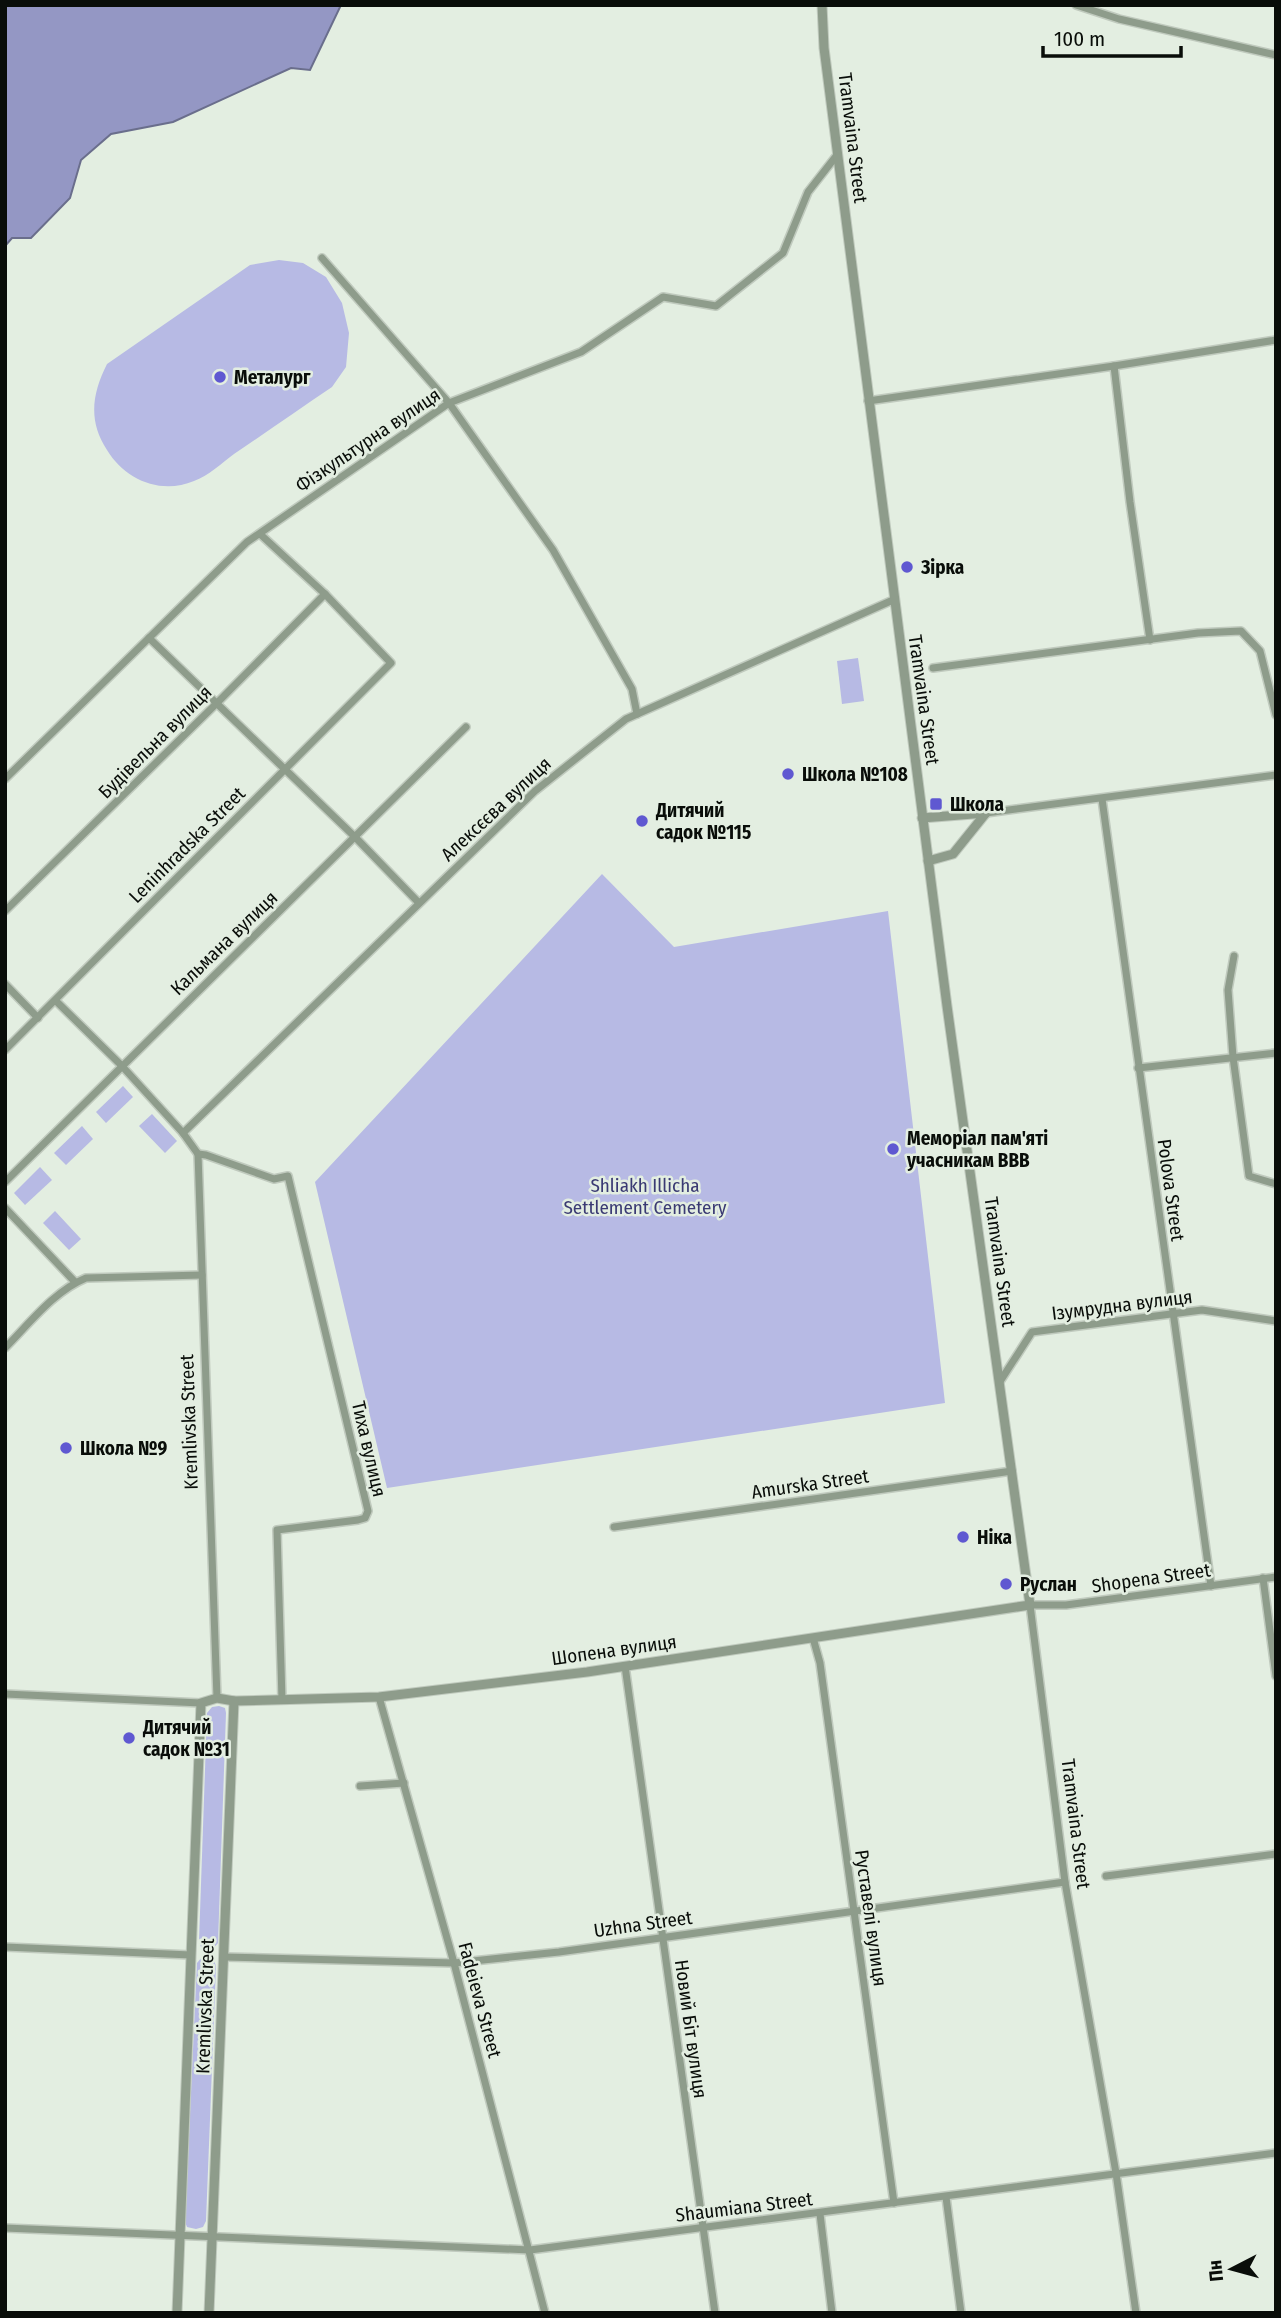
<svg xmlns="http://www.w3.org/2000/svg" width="1281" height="2318" viewBox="0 0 1281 2318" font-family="'Fira Sans Condensed',sans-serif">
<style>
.green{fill:#b7bae4}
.water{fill:#9497c4;stroke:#6a6e8c;stroke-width:2}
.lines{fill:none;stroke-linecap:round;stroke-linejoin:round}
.minor-casing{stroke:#c0cabe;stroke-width:10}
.tertiary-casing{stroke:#c0cabe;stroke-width:11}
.minor{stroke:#8e9c8b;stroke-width:7}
.tertiary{stroke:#8e9c8b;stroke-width:9}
.poi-dot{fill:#5f58d1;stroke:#e3eee1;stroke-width:2.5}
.labels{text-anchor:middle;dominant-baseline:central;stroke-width:5;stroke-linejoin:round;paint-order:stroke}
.street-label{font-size:19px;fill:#090d09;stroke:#e3eee1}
.poi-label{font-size:19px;font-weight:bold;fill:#090d09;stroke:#e3eee1;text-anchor:start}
.park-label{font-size:19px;fill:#3a3a73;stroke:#e3eee1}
</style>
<rect width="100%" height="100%" fill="#e3eee1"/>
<g class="green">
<path d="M279,260L303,263L326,277L342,303L349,333L346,367L332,387C299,409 267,432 234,454C222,463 208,476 194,481C161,495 125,480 107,450C88,421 92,394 107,364L250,265Z"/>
<polygon points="858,658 864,701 842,704 837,661"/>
<polygon points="602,874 674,947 888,911 945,1403 387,1488 315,1182"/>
<polygon points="123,1086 133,1097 106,1123 96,1112"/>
<polygon points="152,1114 177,1141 165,1153 139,1126"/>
<polygon points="82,1126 93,1139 66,1165 54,1153"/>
<polygon points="40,1167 52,1180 25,1205 14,1193"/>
<polygon points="55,1211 81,1239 69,1250 43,1223"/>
<polygon points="219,1706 225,1708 226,1713 218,1943 213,1949 201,1947 199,1941 207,1713 212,1707"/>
<polygon points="202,1957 213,1958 216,1966 206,2221 203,2227 196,2229 187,2227 185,2222 197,1963"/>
</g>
<polygon class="water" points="5,5 341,5 310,70 291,68 173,122 111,134 81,160 70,198 31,238 12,238 5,246"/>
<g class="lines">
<g class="minor-casing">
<g id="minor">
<polyline points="1076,5 1119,19 1276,55"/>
<polyline points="322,258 449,403 553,550 632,689 637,714"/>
<polyline points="1114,366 1130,502 1150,640"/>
<polyline points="868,401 1114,366 1276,340"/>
<polyline points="149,638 355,837 419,903"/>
<polyline points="933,668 1198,633 1241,631 1260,651 1276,715"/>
<polyline points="5,779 247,542 449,403 581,352 663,297 716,306 783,253 808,192 837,155"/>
<polyline points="1102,799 1211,1586"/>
<polyline points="986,813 1276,775"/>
<polyline points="5,911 217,703 325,594"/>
<polyline points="1234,956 1228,990 1233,1057 1249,1176 1276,1184"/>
<polyline points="5,984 38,1018"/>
<polyline points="56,1001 121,1065 183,1133 198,1154 217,1698"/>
<polyline points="5,1050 391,663 325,594 260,534"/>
<polyline points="1138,1068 1276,1053"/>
<polyline points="183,1133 535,791 626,719 893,600"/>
<polyline points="198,1154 206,1155 274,1179 288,1176 368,1511 365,1518 358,1520 277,1530 282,1700"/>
<polyline points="5,1182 466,727"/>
<polyline points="5,1208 75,1282"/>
<path d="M5,1348C29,1324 54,1291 86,1278L202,1275"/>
<polyline points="999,1383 1032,1332 1202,1310 1276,1321"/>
<polyline points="614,1527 1012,1471"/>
<polyline points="1263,1578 1276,1676"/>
<polyline points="813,1638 820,1663 894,2203"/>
<polyline points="625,1666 715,2313"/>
<polyline points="5,1694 201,1703"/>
<polyline points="379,1697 454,1963 545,2313"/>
<polyline points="360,1786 404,1783"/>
<polyline points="1106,1876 1276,1854"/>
<polyline points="5,1947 191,1955"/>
<polyline points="224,1957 454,1963 559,1952 1065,1882"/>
<polyline points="946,2197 961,2313"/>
<polyline points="820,2214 832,2313"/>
<polyline points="5,2228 530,2250 1276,2153"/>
<polyline points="1136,2313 1116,2173 1065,1882 1030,1605 1066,1605 1276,1577"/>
</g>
</g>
<g class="tertiary-casing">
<g id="tertiary">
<polyline points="922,818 986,813"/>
<polyline points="928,861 953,854 986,813"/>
<polyline points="177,2313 201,1703 217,1698 234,1701 379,1697 587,1672 1030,1605 947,1006 824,48 822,5"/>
<polyline points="209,2313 234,1701"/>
</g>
</g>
<use href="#minor" class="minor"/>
<use href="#tertiary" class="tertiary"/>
</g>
<g class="poi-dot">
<circle cx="220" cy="377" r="7"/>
<circle cx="907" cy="567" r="7"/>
<circle cx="788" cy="774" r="7"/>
<rect x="929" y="797" width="14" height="14" rx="3.5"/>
<circle cx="642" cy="821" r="7"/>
<circle cx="893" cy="1149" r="7"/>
<circle cx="66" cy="1448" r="7"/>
<circle cx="963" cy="1537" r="7"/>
<circle cx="1006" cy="1584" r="7"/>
<circle cx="129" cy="1738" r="7"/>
</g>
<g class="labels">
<g class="street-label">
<text transform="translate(853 138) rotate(83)">Tramvaina Street</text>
<text transform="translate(368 440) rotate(-34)">Фiзкультурна вулиця</text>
<text transform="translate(924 700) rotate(82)">Tramvaina Street</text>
<text transform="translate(155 742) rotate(-45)">Будівельна вулиця</text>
<text transform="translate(496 809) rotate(-43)">Алексєєва вулиця</text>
<text transform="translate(187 845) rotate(-45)">Leninhradska Street</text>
<text transform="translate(224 943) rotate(-44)">Кальмана вулиця</text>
<text transform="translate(1171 1190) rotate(82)">Polova Street</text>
<text transform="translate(1000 1262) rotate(82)">Tramvaina Street</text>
<text transform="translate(1122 1305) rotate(-7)">Ізумрудна вулиця</text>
<text transform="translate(189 1422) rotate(-92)">Kremlivska Street</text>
<text transform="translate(369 1449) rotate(77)">Тиха вулиця</text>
<text transform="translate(810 1484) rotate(-8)">Amurska Street</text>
<text transform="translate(1151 1578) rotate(-8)">Shopena Street</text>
<text transform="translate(614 1650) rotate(-8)">Шопена вулиця</text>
<text transform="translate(1076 1824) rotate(83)">Tramvaina Street</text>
<text transform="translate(871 1918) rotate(82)">Руставелі вулиця</text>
<text transform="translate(643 1924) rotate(-8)">Uzhna Street</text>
<text transform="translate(480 2000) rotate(75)">Fadeieva Street</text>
<text transform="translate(205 2006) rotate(-88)">Kremlivska Street</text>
<text transform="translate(691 2029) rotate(82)">Новий Біт вулиця</text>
<text transform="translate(744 2207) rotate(-7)">Shaumiana Street</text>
</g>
<g class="poi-label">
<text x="234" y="377">Металург</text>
<text x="921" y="567">Зірка</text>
<text x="802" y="774">Школа №108</text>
<text x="950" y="804">Школа</text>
<text x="656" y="810">Дитячий<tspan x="656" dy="22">садок №115</tspan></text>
<text x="907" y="1138">Меморіал пам'яті<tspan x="907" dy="22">учасникам ВВВ</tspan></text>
<text x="80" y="1448">Школа №9</text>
<text x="977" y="1537">Ніка</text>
<text x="1020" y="1584">Руслан</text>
<text x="143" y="1727">Дитячий<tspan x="143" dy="22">садок №31</tspan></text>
</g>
<g class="park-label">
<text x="645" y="1185">Shliakh Illicha<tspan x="645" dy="22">Settlement Cemetery</tspan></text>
</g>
</g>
<rect width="1281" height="2318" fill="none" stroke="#090d09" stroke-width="14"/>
<g transform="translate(1232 2269) rotate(264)" stroke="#e3eee1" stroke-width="5" paint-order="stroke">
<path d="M0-5L12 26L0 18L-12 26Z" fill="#090d09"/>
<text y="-10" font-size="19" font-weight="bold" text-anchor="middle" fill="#090d09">Пн</text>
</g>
<path d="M1043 46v10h138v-10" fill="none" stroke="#090d09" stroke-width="3.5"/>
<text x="1054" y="46" font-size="21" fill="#090d09" stroke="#e3eee1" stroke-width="5" paint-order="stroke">100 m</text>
</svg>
